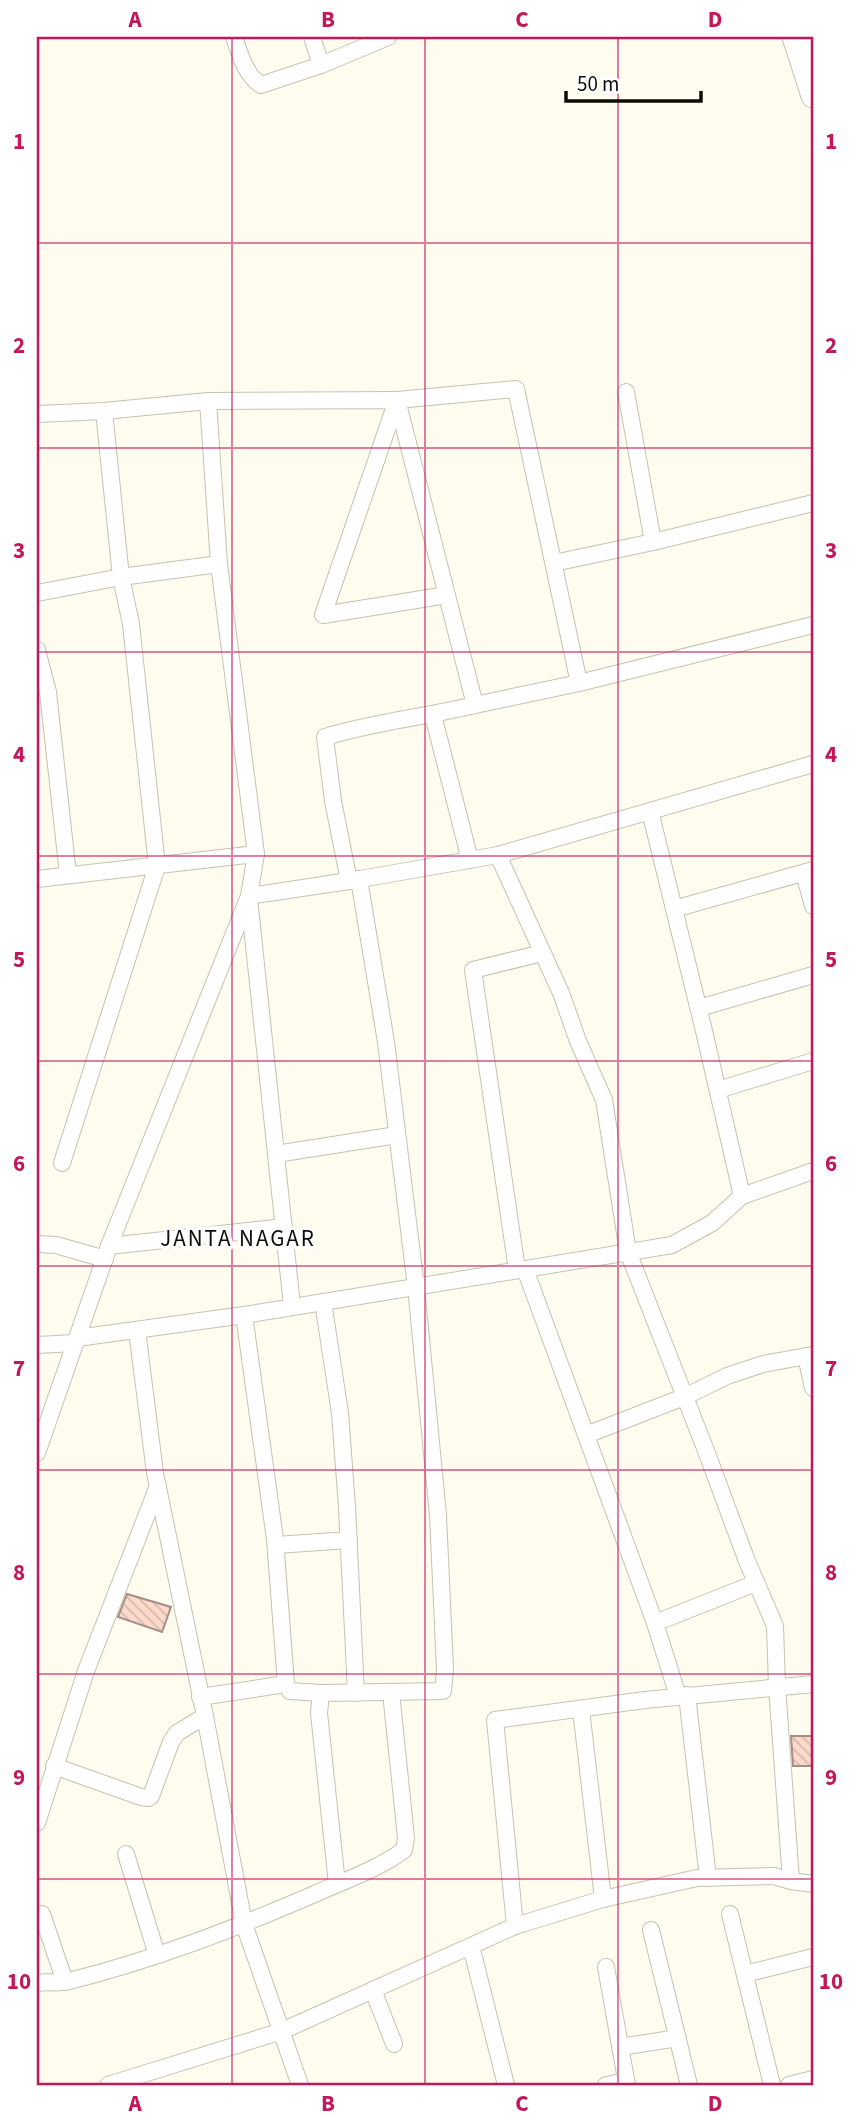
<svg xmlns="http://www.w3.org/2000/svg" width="850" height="2122" viewBox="0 0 850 2122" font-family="'Source Sans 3',sans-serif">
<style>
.building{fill:url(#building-back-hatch);stroke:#a38f87;stroke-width:2}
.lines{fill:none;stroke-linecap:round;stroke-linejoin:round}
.street-casing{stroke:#c7c2af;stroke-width:18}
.secondary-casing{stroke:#c7c2af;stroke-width:25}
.street{stroke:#fff;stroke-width:16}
.secondary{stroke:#fff;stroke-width:23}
.grid{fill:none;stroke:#c2185b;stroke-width:2;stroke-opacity:0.55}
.labels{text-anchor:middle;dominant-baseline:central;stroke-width:7;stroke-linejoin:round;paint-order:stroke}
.neighbourhood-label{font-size:23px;letter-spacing:2px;fill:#0e0c06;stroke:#fff}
.neatline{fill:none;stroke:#c2185b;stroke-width:2.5}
.grid-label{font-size:23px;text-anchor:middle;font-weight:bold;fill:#c2185b}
</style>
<defs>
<pattern id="building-back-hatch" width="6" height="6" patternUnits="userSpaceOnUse" patternTransform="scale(1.75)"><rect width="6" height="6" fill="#fcd9ca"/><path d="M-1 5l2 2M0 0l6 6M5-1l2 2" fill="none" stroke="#d7b9ac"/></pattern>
</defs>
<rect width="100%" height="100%" fill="#fefbef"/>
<g class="building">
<polygon points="127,1594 171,1607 162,1632 118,1617"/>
<polygon points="791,1736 813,1736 813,1766 793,1766"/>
</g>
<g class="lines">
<g class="street-casing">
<g id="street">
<path d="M234,37C240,54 245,75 261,85L321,65L388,37"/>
<polyline points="312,37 321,65"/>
<polyline points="626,392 653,542"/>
<polyline points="37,414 104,411 208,401 397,400 475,705 579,683 813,625"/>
<polyline points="554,563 653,542 813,503"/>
<polyline points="37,593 121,577 219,564"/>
<polyline points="447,595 323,615 397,400 516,389 579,683"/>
<polyline points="37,650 48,692 68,875"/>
<polyline points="433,715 470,860"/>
<polyline points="650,811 704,1031 742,1196"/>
<polyline points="498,855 561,993 578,1041 604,1100 628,1252 705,1448 747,1561 775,1626 777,1686 791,1881"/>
<polyline points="804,873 813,906"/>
<polyline points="37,879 256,854"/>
<path d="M349,881L333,801L325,737C374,722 425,717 475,705"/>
<polyline points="249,896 349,881 498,855 813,764"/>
<polyline points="249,898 292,1306"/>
<polyline points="674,909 813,870"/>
<polyline points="699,1008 813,975"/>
<polyline points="718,1090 813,1061"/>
<polyline points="276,1154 397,1135"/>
<polyline points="62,1163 157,866 131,624 121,577 104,411"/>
<polyline points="37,1244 56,1245 105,1259"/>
<polyline points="109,1246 284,1227"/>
<polyline points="525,1269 655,1623 756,1583"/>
<polyline points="517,1270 473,970 542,953"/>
<polyline points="323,1302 340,1413 347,1507 356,1693"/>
<polyline points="244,1315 275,1539 286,1684 290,1691 321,1693"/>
<polyline points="137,1330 155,1473 205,1716 244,1924 300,2085"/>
<polyline points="77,1338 244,1315 672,1245 712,1223 742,1196 813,1171"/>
<polyline points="37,1345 75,1343"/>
<polyline points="806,1356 813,1388"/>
<polyline points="586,1435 684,1397 727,1376 763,1364 813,1355"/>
<polyline points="37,1453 109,1246 249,896 256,854 219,564 208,401"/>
<polyline points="276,1545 349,1540"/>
<polyline points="655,1623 678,1696"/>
<polyline points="687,1695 708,1878"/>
<polyline points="200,1697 286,1684"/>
<polyline points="581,1709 603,1899"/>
<polyline points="54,1766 141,1797 148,1798 151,1796 171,1742 177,1733 205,1716"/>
<polyline points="37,1823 86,1671 158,1486"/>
<polyline points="126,1854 157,1955"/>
<polyline points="337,1884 319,1713 321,1693 443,1691 445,1670 438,1515 416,1287 386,1042 359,879"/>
<polyline points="42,1914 65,1982"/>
<polyline points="730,1914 772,2085"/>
<polyline points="515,1926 495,1720 645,1700 813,1684"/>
<polyline points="651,1930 689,2085"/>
<polyline points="471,1946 506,2085"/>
<polyline points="606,1967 627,2085"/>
<polyline points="745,1974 813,1957"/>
<path d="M37,1983C47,1981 58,1984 69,1981C154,1960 236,1928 317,1893C344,1881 380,1868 404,1850L406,1838L391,1692"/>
<polyline points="373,1990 394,2044"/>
<polyline points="620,2047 678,2038"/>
<polyline points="108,2085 282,2031 515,1926 603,1899 697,1878 774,1876 791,1881 813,1884"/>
<polyline points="606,2085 626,2081"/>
<polyline points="789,2085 813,2079"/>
</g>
</g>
<g class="secondary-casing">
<g id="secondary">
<polyline points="794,37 813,96"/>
<polyline points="812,37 813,40"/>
</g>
</g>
<use href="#street" class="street"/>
<use href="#secondary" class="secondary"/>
</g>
<path class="grid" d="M232,37V2085M425,37V2085M618,37V2085M37,243H813M37,448H813M37,652H813M37,856H813M37,1061H813M37,1266H813M37,1470H813M37,1674H813M37,1879H813"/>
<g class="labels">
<g class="neighbourhood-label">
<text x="238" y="1238">JANTA NAGAR</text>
</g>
</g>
<rect width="850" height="2122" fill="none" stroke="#ffffff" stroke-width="77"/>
<path d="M566 91v10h135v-10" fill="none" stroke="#0e0c06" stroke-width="3.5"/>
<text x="577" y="91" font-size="21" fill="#0e0c06" stroke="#ffffff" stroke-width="5" paint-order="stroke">50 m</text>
<rect x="38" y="38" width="774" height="2046" class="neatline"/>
<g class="grid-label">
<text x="135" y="27">A</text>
<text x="328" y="27">B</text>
<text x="522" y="27">C</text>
<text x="715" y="27">D</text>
<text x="19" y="149">1</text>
<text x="831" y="149">1</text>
<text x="19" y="353">2</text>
<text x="831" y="353">2</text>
<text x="19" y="558">3</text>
<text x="831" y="558">3</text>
<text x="19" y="762">4</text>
<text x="831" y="762">4</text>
<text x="19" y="967">5</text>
<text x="831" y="967">5</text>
<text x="19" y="1171">6</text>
<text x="831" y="1171">6</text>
<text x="19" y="1376">7</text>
<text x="831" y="1376">7</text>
<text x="19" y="1580">8</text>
<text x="831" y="1580">8</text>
<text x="19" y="1785">9</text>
<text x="831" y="1785">9</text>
<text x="19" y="1989">10</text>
<text x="831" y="1989">10</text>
<text x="135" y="2111">A</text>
<text x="328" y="2111">B</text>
<text x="522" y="2111">C</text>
<text x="715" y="2111">D</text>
</g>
</svg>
